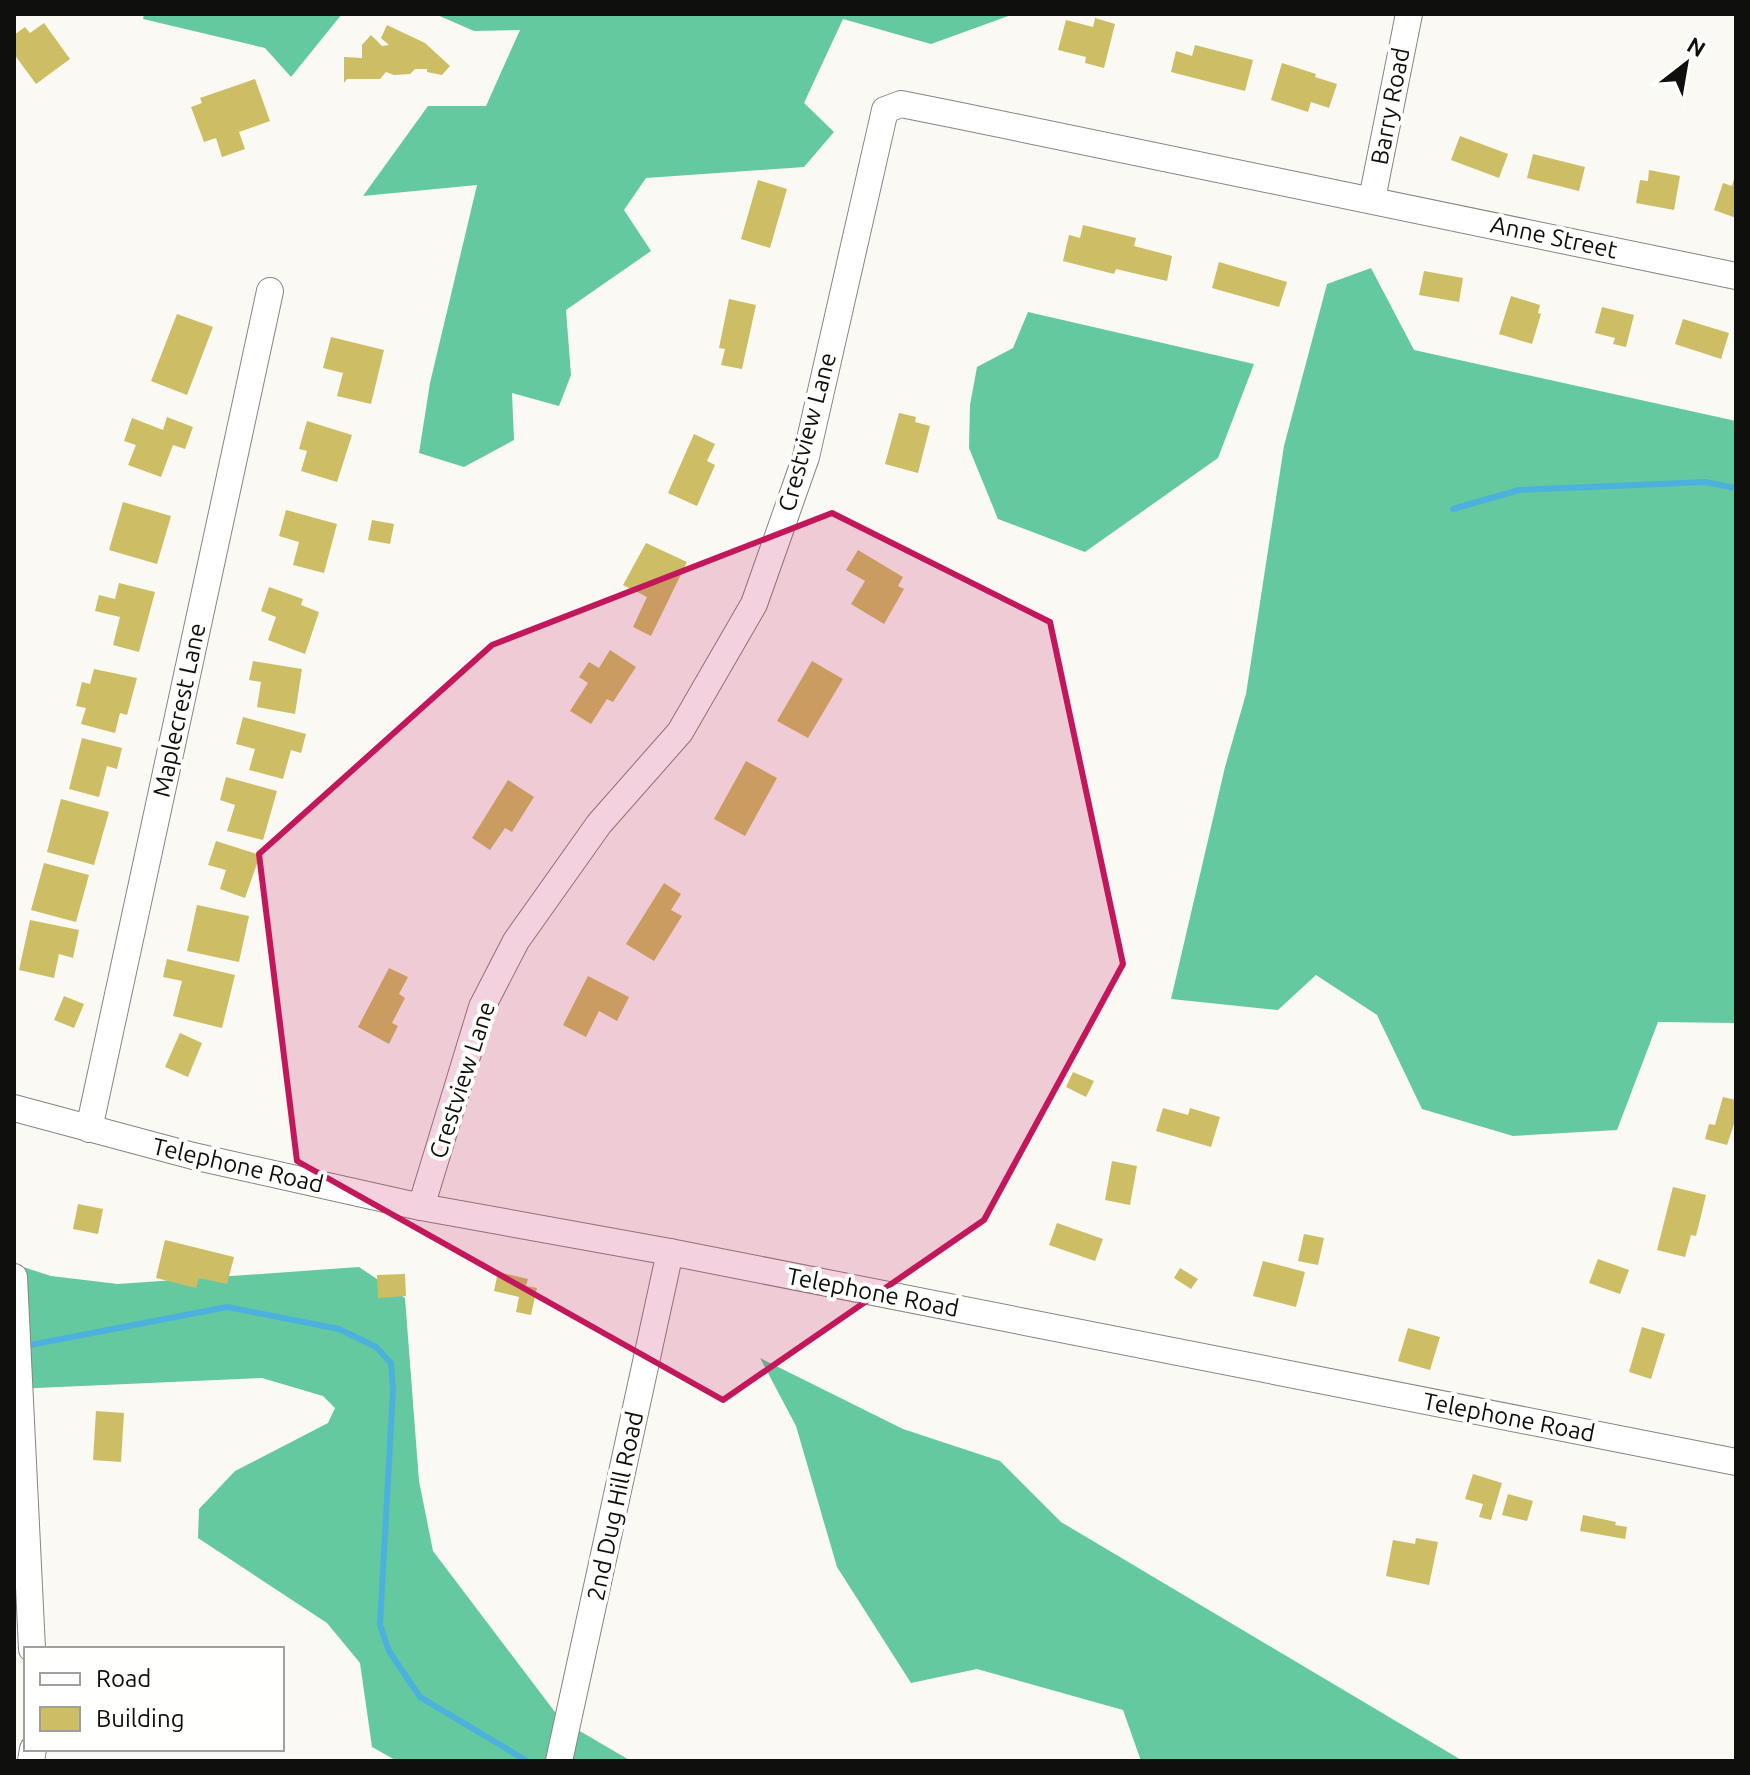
<svg xmlns="http://www.w3.org/2000/svg" width="1750" height="1775" viewBox="0 0 1750 1775" font-family="Ubuntu,sans-serif">
<style>
.forest{fill:#65c9a0}
.lines{fill:none;stroke-linecap:round;stroke-linejoin:round}
.stream{stroke:#4cb1dc;stroke-width:6}
.building{fill:#cdbd64}
.minor-casing{stroke:#868581;stroke-width:28}
.minor{stroke:#fff;stroke-width:26}
.marked{fill:#c2185b;fill-opacity:0.2;stroke:#c2185b;stroke-width:6;stroke-linejoin:round}
.labels{text-anchor:middle;dominant-baseline:central;stroke-width:8;stroke-linejoin:round;paint-order:stroke}
.street-label{font-size:24px;fill:#0f0f0d;stroke:#fffffe}
</style>
<rect width="100%" height="100%" fill="#faf9f4"/>
<g class="forest">
<polygon points="144,14 342,14 291,77 265,48 143,19"/>
<polygon points="435,14 1014,14 931,44 843,19 804,103 834,132 804,167 646,178 624,210 651,251 566,310 571,375 559,406 512,393 514,440 464,467 419,453 430,383 477,185 363,196 428,106 486,106 520,30 474,31"/>
<polygon points="1371,268 1414,350 1736,421 1736,1023 1658,1022 1617,1130 1513,1136 1422,1109 1377,1015 1316,975 1278,1010 1171,999 1225,767 1246,694 1284,446 1327,284"/>
<polygon points="1028,312 1254,364 1218,458 1085,552 998,519 969,448 970,405 977,367 1013,348"/>
<polygon points="14,1264 51,1276 118,1284 359,1267 405,1298 419,1481 433,1551 561,1720 631,1761 397,1761 372,1747 360,1663 327,1623 198,1538 199,1509 235,1471 328,1423 335,1408 323,1396 262,1378 14,1389"/>
<polygon points="760,1358 903,1429 1000,1461 1061,1522 1463,1761 1141,1761 1123,1710 977,1669 911,1683 837,1567 796,1426"/>
</g>
<g class="lines">
<g class="stream">
<polyline points="1453,509 1519,490 1705,482 1736,488"/>
<polyline points="25,1346 227,1307 339,1329 376,1347 391,1363 393,1390 380,1625 389,1651 420,1697 527,1761"/>
</g>
</g>
<g class="building">
<polygon points="1095,18 1115,24 1104,68 1085,63 1086,57 1058,50 1066,20 1093,27"/>
<polygon points="44,23 70,59 36,84 14,54 14,35 25,27 30,33"/>
<polygon points="387,25 425,43 450,66 442,75 427,72 427,69 415,69 410,74 394,75 386,72 380,79 347,79 344,83 344,57 362,58 362,45 371,35 382,46 389,45 381,38"/>
<polygon points="1195,45 1253,60 1245,91 1171,72 1176,51 1192,56"/>
<polygon points="1282,63 1316,74 1315,77 1337,84 1329,108 1311,102 1308,112 1271,100"/>
<polygon points="255,79 270,121 239,132 245,149 222,157 216,138 204,142 191,107 202,103 200,98"/>
<polygon points="1460,136 1508,154 1499,178 1451,160"/>
<polygon points="1533,154 1585,167 1579,191 1527,178"/>
<polygon points="1649,170 1680,176 1674,210 1636,203 1640,180 1648,181"/>
<polygon points="1735,175 1736,175 1736,218 1714,210 1723,183 1732,186"/>
<polygon points="758,180 787,189 770,248 741,239"/>
<polygon points="1083,225 1136,238 1134,246 1172,256 1167,281 1116,269 1114,274 1063,261 1069,235 1080,238"/>
<polygon points="1219,262 1287,282 1279,307 1212,288"/>
<polygon points="1424,271 1463,278 1459,302 1419,295"/>
<polygon points="1511,296 1540,305 1538,313 1541,314 1532,344 1499,334"/>
<polygon points="729,299 756,305 742,369 721,365 725,349 719,348"/>
<polygon points="1602,307 1634,315 1626,347 1613,344 1615,338 1595,333"/>
<polygon points="177,314 213,327 187,395 151,381"/>
<polygon points="1683,319 1729,333 1721,359 1675,344"/>
<polygon points="331,337 384,350 371,404 337,396 343,373 323,368"/>
<polygon points="899,413 916,417 915,422 930,426 918,473 885,464"/>
<polygon points="167,417 193,427 185,449 173,445 161,477 128,465 136,445 124,441 132,418 163,430"/>
<polygon points="307,421 352,435 337,482 301,471 307,451 299,449"/>
<polygon points="694,434 715,444 707,461 715,465 697,506 668,493"/>
<polygon points="123,502 171,516 157,564 109,550"/>
<polygon points="286,510 337,524 324,573 293,565 299,542 279,536"/>
<polygon points="372,520 394,524 390,544 368,540"/>
<polygon points="646,543 687,562 651,636 633,627 647,597 623,585"/>
<polygon points="858,550 903,577 898,586 904,589 884,624 851,604 865,581 846,570"/>
<polygon points="119,583 155,592 139,652 113,645 120,617 95,611 99,595 115,599"/>
<polygon points="269,587 303,599 301,605 319,612 305,654 268,640 276,617 261,611"/>
<polygon points="610,650 636,667 613,702 607,699 591,724 570,711 588,683 579,677 589,662 599,668"/>
<polygon points="253,661 302,669 295,714 257,707 261,682 249,680"/>
<polygon points="812,661 843,679 808,738 777,721"/>
<polygon points="94,669 137,678 127,715 120,713 115,733 81,724 86,708 76,706 82,682 90,684"/>
<polygon points="243,717 306,734 301,753 291,750 283,779 249,770 255,749 236,744"/>
<polygon points="82,738 122,748 117,769 107,766 99,797 69,789"/>
<polygon points="746,761 777,778 745,836 714,819"/>
<polygon points="226,777 277,791 263,840 227,831 235,805 220,800"/>
<polygon points="508,780 534,797 512,832 505,828 490,850 472,838"/>
<polygon points="61,799 109,812 94,865 47,852"/>
<polygon points="216,841 260,855 245,898 220,889 226,870 208,865"/>
<polygon points="44,863 89,875 76,922 31,910"/>
<polygon points="664,883 681,894 671,910 682,916 654,961 626,944"/>
<polygon points="197,905 249,916 239,962 187,951"/>
<polygon points="30,920 79,930 73,958 59,954 54,978 19,970"/>
<polygon points="167,959 235,975 222,1028 173,1016 182,981 163,977"/>
<polygon points="389,968 408,977 399,994 405,998 392,1023 398,1026 389,1044 358,1027"/>
<polygon points="588,976 629,997 617,1021 599,1011 586,1037 563,1025"/>
<polygon points="64,996 84,1004 74,1028 54,1020"/>
<polygon points="180,1033 202,1043 188,1077 165,1067"/>
<polygon points="1073,1072 1094,1081 1086,1097 1066,1087"/>
<polygon points="1723,1097 1736,1100 1736,1125 1734,1124 1727,1145 1705,1139 1709,1124 1715,1125"/>
<polygon points="1163,1108 1188,1115 1190,1108 1220,1117 1211,1147 1156,1131"/>
<polygon points="1112,1161 1137,1166 1130,1205 1105,1200"/>
<polygon points="1673,1187 1706,1195 1696,1236 1691,1235 1685,1257 1657,1250"/>
<polygon points="78,1204 103,1209 98,1234 73,1229"/>
<polygon points="1057,1223 1103,1239 1095,1261 1049,1245"/>
<polygon points="1304,1234 1324,1238 1318,1265 1298,1261"/>
<polygon points="165,1240 234,1257 227,1284 199,1278 196,1288 156,1278"/>
<polygon points="1598,1259 1629,1270 1620,1294 1589,1283"/>
<polygon points="1263,1261 1305,1272 1296,1307 1253,1296"/>
<polygon points="1180,1268 1198,1279 1191,1289 1174,1278"/>
<polygon points="498,1272 528,1279 526,1286 537,1288 531,1315 516,1312 519,1297 494,1291"/>
<polygon points="405,1274 406,1296 378,1298 377,1275"/>
<polygon points="1642,1327 1665,1334 1651,1379 1629,1372"/>
<polygon points="1408,1328 1440,1337 1430,1370 1398,1361"/>
<polygon points="96,1411 124,1413 121,1462 93,1460"/>
<polygon points="1473,1474 1502,1483 1491,1520 1479,1517 1483,1504 1465,1499"/>
<polygon points="1508,1494 1533,1501 1527,1521 1502,1515"/>
<polygon points="1583,1515 1616,1522 1615,1525 1627,1527 1625,1539 1580,1531"/>
<polygon points="1416,1538 1438,1542 1429,1585 1386,1576 1393,1540 1415,1544"/>
</g>
<g class="lines">
<g class="minor-casing">
<g id="minor">
<polyline points="1372,199 1409,14"/>
<polyline points="14,1108 193,1156 421,1207 670,1252 1736,1462"/>
<polyline points="89,1129 270,291"/>
<polyline points="421,1207 482,1007 516,941 599,824 680,732 754,604 806,457 885,110 901,104 956,115 1736,276"/>
<polyline points="14,1277 32,1649"/>
<polyline points="31,1761 33,1749"/>
<polyline points="559,1761 670,1252"/>
</g>
</g>
<use href="#minor" class="minor"/>
</g>
<path class="marked" d="M832,513L1050,622L1123,964L984,1220L723,1400L297,1161L259,854L492,645Z"/>
<g class="labels">
<g class="street-label">
<text transform="translate(1390 106) rotate(-79)">Barry Road</text>
<text transform="translate(1554 237) rotate(12)">Anne Street</text>
<text transform="translate(807 432) rotate(-75)">Crestview Lane</text>
<text transform="translate(179 710) rotate(-78)">Maplecrest Lane</text>
<text transform="translate(462 1080) rotate(-72)">Crestview Lane</text>
<text transform="translate(238 1165) rotate(13)">Telephone Road</text>
<text transform="translate(873 1292) rotate(11)">Telephone Road</text>
<text transform="translate(1509 1417) rotate(11)">Telephone Road</text>
<text transform="translate(615 1506) rotate(-78)">2nd Dug Hill Road</text>
</g>
</g>
<rect width="1750" height="1775" fill="none" stroke="#0f0f0d" stroke-width="32"/>
<rect x="24" y="1647" width="260" height="104" fill="#fffffe" stroke="#9f9f9e" stroke-width="2"/>
<rect x="40" y="1673" width="40" height="12" fill="#ffffff" stroke="#9f9f9e" stroke-width="2"/>
<text x="96" y="1687" font-size="24" fill="#0f0f0d">Road</text>
<rect x="40" y="1707" width="40" height="24" fill="#cdbd64" stroke="#9f9f9e" stroke-width="2"/>
<text x="96" y="1727" font-size="24" fill="#0f0f0d">Building</text>
<g transform="translate(1686 64) rotate(31)" stroke="#fffffe" stroke-width="6" paint-order="stroke">
<path d="M0-6L14 30L0 20L-14 30Z" fill="#0f0f0d"/>
<text y="-12" font-size="22" font-weight="bold" text-anchor="middle" fill="#0f0f0d">N</text>
</g>
</svg>
